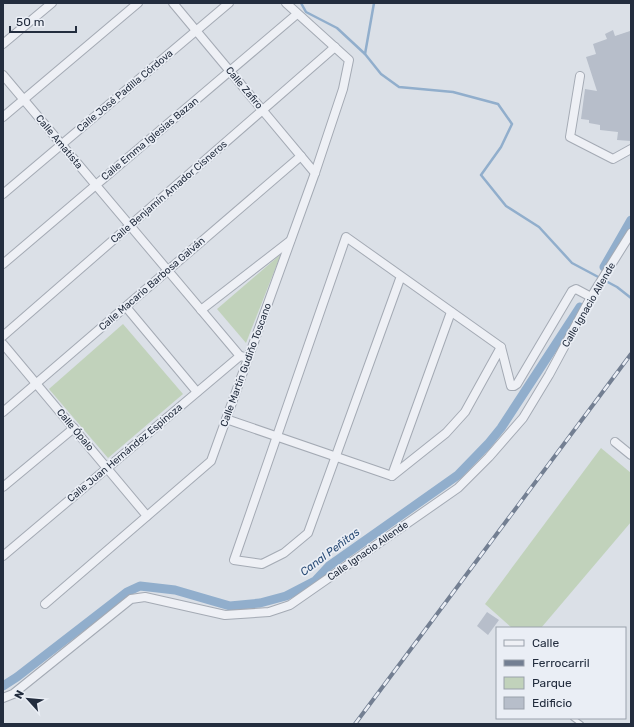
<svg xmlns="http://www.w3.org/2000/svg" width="634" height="727" viewBox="0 0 634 727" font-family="Rubik,sans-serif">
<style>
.green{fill:#c1d2bb}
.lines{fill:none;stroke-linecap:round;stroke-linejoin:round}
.stream{stroke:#91aecc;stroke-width:2.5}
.canal{stroke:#91aecc;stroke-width:9}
.building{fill:#b7beca}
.service-casing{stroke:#a4aab4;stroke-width:6}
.minor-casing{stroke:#a4aab4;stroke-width:10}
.service{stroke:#eef0f5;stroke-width:4}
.minor{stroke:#eef0f5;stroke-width:8}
.rail-casing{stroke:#737f92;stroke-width:4}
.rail{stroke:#eaeef5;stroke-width:2.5;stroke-dasharray:8;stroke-linecap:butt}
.labels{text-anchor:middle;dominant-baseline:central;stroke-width:3.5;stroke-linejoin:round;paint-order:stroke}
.street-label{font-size:10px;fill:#232d3e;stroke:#eaeef5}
.water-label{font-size:11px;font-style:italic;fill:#2a4c76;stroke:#eaeef5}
</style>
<rect width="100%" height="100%" fill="#dbe0e7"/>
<g class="green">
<polygon points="281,254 246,343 217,309"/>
<polygon points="123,324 183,394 108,458 49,389"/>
<polygon points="601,448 631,473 631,522 541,628 512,628 485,604"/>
</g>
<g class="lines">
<g class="stream">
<polyline points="301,3 306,12 337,28 365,54 381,74 399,87 453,92 498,104 512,124 501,147 481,175 506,206 539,227 572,263 617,287 631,298"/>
<polyline points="365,54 374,3"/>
</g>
<g class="canal">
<polyline points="604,267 631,220"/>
<polyline points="3,686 17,677 127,592 140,586 175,590 230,606 260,603 286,596 315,581 329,566 458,475 488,444 501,428 580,307"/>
</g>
</g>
<g class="building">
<polygon points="613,30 615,36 630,31 631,36 631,141 617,140 618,132 600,130 600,125 589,123 589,120 581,119 585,89 597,91 586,57 596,54 593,44 607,39 605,34"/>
<polygon points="487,612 499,620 488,635 477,626"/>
</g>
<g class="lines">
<g class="service-casing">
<polyline id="service" points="573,718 581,724"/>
</g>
<g class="minor-casing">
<g id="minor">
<polyline points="173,3 315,173"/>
<polyline points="3,44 52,3"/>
<polyline points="3,75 240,356"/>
<polyline points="580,76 570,137 613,159 631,149"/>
<polyline points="3,117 138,3"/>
<polyline points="3,194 229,3"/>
<polyline points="3,264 297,14"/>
<polyline points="401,276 308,533 284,553 262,564 234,560 346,237 501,347"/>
<polyline points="126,307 197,392"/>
<polyline points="201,310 290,241"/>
<polyline points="3,336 335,47"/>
<polyline points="3,344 147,516"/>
<polyline points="3,412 301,156"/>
<polyline points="226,419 392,476"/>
<polyline points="615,442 631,455"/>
<polyline points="392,475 451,312"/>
<polyline points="392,476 446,433 465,412 501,347 511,386 514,386 517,384 572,291 576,289 591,297"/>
<polyline points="3,487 74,428"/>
<polyline points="3,556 240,356 245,357"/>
<polyline points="45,604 211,461 315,173 343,89 349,60 286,3"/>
<polyline points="3,698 13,694 131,599 145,597 225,615 269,612 290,605 458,488 489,457 523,418 549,375 591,297 631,233"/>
</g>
</g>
<use href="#service" class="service"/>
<use href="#minor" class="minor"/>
<g class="rail-casing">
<polyline id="rail" points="355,724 631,354"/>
</g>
<use href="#rail" class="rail"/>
</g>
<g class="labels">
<g class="street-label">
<text transform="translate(244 88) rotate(50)">Calle Zafiro</text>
<text transform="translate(125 91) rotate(-40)">Calle José Padilla Córdova</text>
<text transform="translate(150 139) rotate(-40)">Calle Emma Iglesias Bazan</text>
<text transform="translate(59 142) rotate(50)">Calle Amatista</text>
<text transform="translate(169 192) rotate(-41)">Calle Benjamín Amador Cisneros</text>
<text transform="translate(152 284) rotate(-41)">Calle Macario Barbosa Galván</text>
<text transform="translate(589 305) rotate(-60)">Calle Ignacio Allende</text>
<text transform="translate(246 365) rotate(-70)">Calle Martín Gudiño Toscano</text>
<text transform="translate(75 430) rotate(50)">Calle Ópalo</text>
<text transform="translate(125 453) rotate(-40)">Calle Juan Hernández Espinoza</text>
<text transform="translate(368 551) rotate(-35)">Calle Ignacio Allende</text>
</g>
<g class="water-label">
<text transform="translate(330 552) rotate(-37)">Canal Peñitas</text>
</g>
</g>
<rect width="634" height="727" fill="none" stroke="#232d3e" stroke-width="8"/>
<rect x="496" y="627" width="130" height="92" fill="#eaeef5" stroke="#9aa1ac"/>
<rect x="504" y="640" width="20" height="6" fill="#eef0f5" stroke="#9aa1ac"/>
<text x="532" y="647" font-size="12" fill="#232d3e">Calle</text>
<rect x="504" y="660" width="20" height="6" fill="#737f92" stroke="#9aa1ac"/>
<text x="532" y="667" font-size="12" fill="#232d3e">Ferrocarril</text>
<rect x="504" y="677" width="20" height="12" fill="#c1d2bb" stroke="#9aa1ac"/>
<text x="532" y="687" font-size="12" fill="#232d3e">Parque</text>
<rect x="504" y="697" width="20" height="12" fill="#b7beca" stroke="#9aa1ac"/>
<text x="532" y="707" font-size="12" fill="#232d3e">Edificio</text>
<g transform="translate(28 699) rotate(297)" stroke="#eaeef5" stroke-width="3" paint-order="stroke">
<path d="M0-3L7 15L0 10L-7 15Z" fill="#232d3e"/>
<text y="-6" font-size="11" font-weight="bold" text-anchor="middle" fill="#232d3e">N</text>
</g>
<path d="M10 26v6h66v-6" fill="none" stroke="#232d3e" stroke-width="2"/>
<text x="16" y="26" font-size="12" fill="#232d3e" stroke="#eaeef5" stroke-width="3" paint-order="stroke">50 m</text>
</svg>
